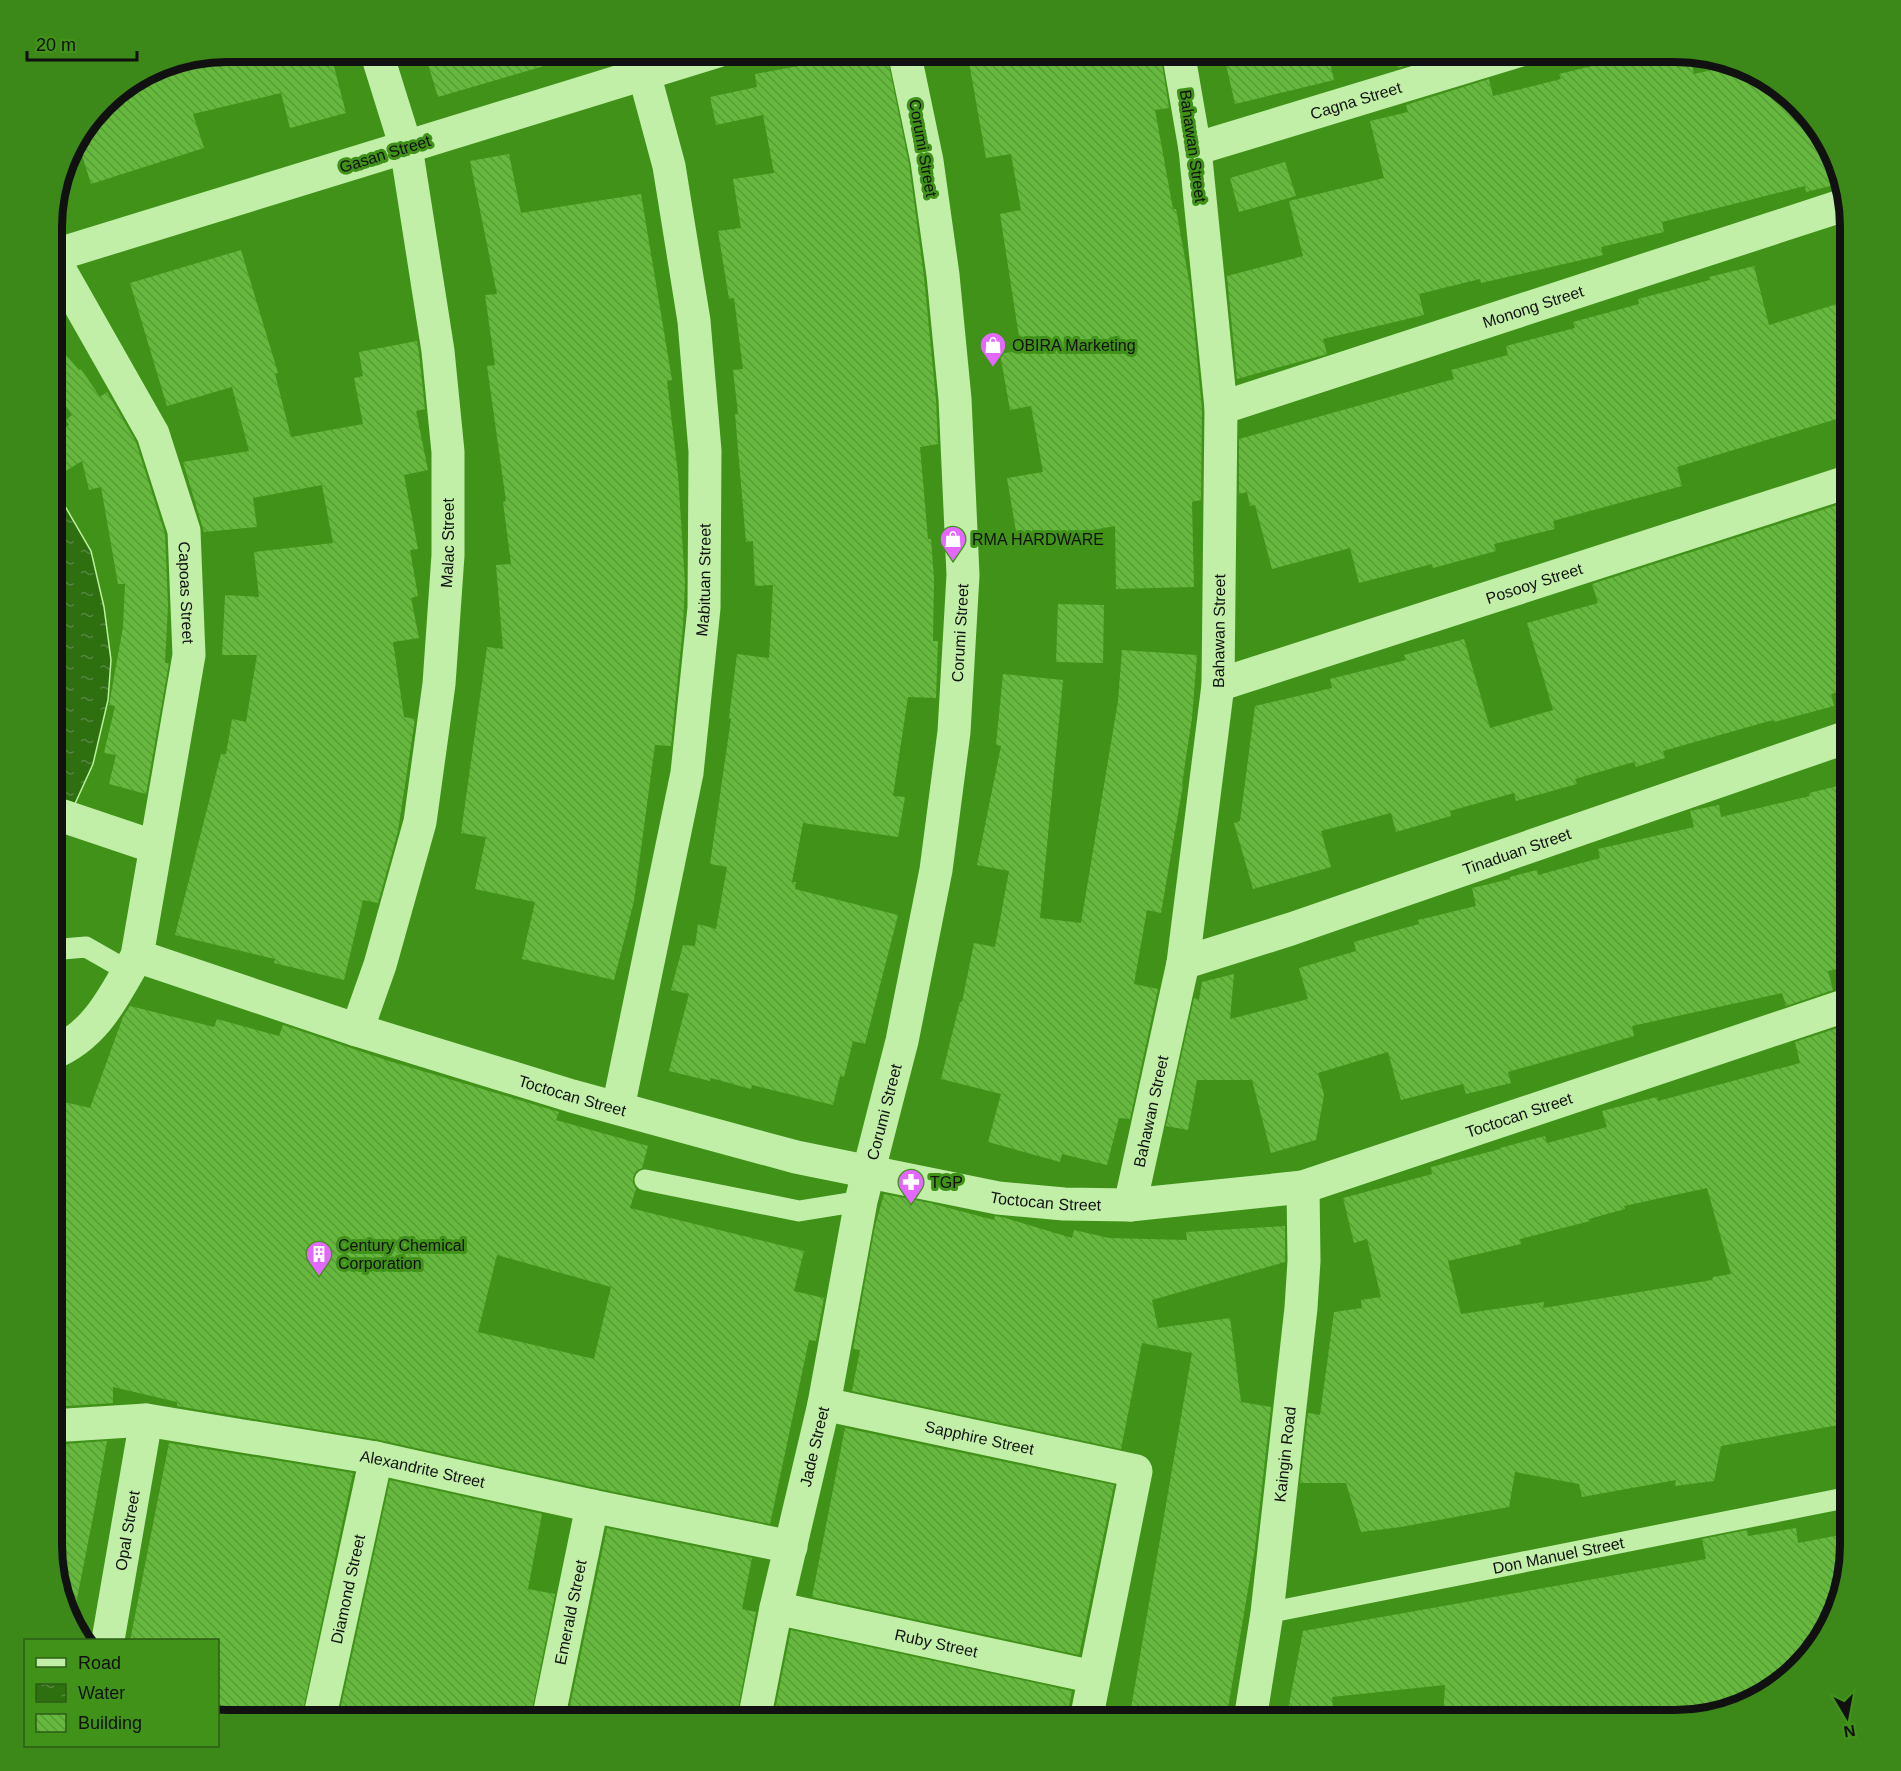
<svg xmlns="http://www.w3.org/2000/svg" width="1901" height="1771" viewBox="0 0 1901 1771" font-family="Helvetica,sans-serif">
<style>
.water{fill:url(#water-ripples);stroke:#baf29b;stroke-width:1.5}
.building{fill:url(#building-back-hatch);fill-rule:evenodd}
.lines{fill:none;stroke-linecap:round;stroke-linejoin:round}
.service{stroke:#c1efa8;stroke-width:21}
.minor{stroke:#c1efa8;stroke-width:33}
.tertiary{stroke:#c1efa8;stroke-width:33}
.labels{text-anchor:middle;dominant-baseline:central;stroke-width:6;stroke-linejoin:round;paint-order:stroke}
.street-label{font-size:16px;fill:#111;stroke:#409219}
.poi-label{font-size:16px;fill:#111;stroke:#409219;text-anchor:start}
.rim{fill:none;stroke:#111;stroke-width:8}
</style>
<defs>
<pattern id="water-ripples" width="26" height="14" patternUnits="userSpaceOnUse" patternTransform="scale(1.5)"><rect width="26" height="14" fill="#2e6f10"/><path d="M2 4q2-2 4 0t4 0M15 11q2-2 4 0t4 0" fill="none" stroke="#578542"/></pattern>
<pattern id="building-back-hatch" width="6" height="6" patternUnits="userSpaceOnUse" patternTransform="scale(1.5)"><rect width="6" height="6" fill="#66b83e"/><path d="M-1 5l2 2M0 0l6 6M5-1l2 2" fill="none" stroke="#579d35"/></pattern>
</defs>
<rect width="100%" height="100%" fill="#409219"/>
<polygon class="water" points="51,482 91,551 104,607 111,660 108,700 93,764 58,841 51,847"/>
<g class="building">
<polygon points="226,51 330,51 346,113 290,128 281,93 193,114 204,148 91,184 77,139 110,95 160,64"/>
<polygon points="424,51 567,51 568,59 438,97"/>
<polygon points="851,51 886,51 909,164 924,277 936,400 938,444 920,447 928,539 931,539 934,579 933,641 938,641 936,698 908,697 893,796 905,797 898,837 803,823 792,882 796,882 795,889 898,915 865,1044 853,1041 844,1077 840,1076 833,1105 752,1085 751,1089 711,1078 710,1081 669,1071 689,994 671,990 683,945 695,946 698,924 716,929 727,867 710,864 731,719 729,718 737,654 769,658 773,585 755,586 753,541 746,542 735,414 738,414 733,370 743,369 734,298 729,299 718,231 741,228 733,179 774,173 763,115 716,125 710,97 757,87 755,74 799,66 798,62"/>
<polygon points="967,51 1160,51 1169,108 1155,110 1173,209 1176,209 1190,286 1202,409 1201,500 1192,502 1194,587 1116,589 1115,526 1018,543 1007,478 1043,472 1031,406 1010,410 1000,354 1021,350 1000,214 1021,210 1011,154 986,158"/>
<polygon points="1223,51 1327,51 1334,80 1235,104"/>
<polygon points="1394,51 1452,51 1398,68"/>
<polygon points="1629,51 1689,52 1694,74 1739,64 1742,64 1800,104 1837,159 1842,183 1806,192 1805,186 1662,222 1664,232 1601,247 1603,255 1481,283 1480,279 1419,294 1424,315 1323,339 1327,354 1237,379 1227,276 1303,256 1289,201 1384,178 1370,121 1408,112 1406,105 1489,79 1493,96 1561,79 1559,74 1630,57"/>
<polygon points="509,154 521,213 641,194 672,380 667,381 678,474 685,583 683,626 671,746 655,745 634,901 614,980 522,959 535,902 475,889 486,837 461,833 487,647 503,649 496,565 511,564 503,502 506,501 487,366 495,365 485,295 497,294 470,161"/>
<polygon points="1285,162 1296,196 1239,212 1230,178"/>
<polygon points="241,250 278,373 275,374 291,437 363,424 354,378 363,376 359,352 417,341 419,353 425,409 416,411 428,470 404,475 418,549 410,550 418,596 411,598 419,638 393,642 404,717 415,719 398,831 378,903 363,900 344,980 274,963 275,959 175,935 221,754 226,754 232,719 246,722 257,655 222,655 225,595 259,597 254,552 333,543 322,485 253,498 257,527 204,532 183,462 249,451 232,387 167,406 130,283"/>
<polygon points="1754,266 1769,325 1850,300 1850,415 1677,467 1682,486 1553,521 1555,529 1494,544 1496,551 1433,568 1432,564 1359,583 1350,548 1272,569 1255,505 1250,506 1247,492 1239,494 1239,439 1454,379 1451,370 1508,355 1506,346 1575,328 1573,322 1639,304 1638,299 1710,280 1709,277"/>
<polygon points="51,338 79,370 81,369 100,397 107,392 136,442 165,534 168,606 165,663 169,663 146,794 109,784 116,755 104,753 115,706 109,705 123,627 125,584 118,584 101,487 89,490 82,461 51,480 51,435 69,425 66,420 72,415 51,385"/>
<polygon points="1850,501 1850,689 1831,694 1834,706 1774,722 1773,720 1663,751 1665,758 1636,767 1634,762 1575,779 1577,784 1516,801 1514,793 1450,811 1451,816 1396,832 1391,813 1321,831 1331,867 1253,889 1234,823 1240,821 1255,706 1332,688 1330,679 1406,660 1404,655 1464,639 1490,728 1553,710 1527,623 1598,603 1592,584"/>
<polygon points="1058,604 1104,605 1103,663 1056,662"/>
<polygon points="1122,650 1197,655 1192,718 1182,784 1183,785 1161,913 1147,910 1134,984 1158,989 1130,1119 1119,1118 1107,1165 1062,1154 1060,1162 988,1142 1001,1094 941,1079 960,1002 962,1002 974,943 995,947 1009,871 977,865 1001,746 996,745 1003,674 1063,680 1040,918 1081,923 1118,701"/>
<polygon points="1850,783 1850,966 1828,971 1833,990 1786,1006 1782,993 1632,1026 1634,1036 1508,1072 1511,1083 1466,1094 1463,1084 1401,1100 1388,1052 1318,1073 1324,1095 1316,1140 1271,1153 1252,1080 1197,1080 1188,1130 1166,1126 1194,998 1199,1000 1202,982 1234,974 1230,1019 1308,999 1299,968 1356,951 1354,942 1419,924 1418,920 1476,906 1472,888 1510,879 1510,877 1537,870 1538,875 1600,858 1598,849 1694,827 1690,811 1719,805 1721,817 1810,796 1809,793"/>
<path d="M130,1006L214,1027L217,1019L279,1036L283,1025L389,1061L559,1112L556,1120L648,1146L642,1168L636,1171L633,1177V1184L636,1189L630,1208L804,1251L794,1291L824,1298L816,1341L809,1340L770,1524L596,1488L380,1440L177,1406V1402L113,1387V1403L51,1407V1150L64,1102L90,1108L123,1017ZM497,1255L611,1287L594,1359L478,1332Z"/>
<path d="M1850,1026V1423L1721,1446L1714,1481L1675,1486L1676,1480L1582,1497L1579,1484L1515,1472L1509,1507L1401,1527L1361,1532L1346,1483H1300L1308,1413L1320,1415L1334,1312L1362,1308L1361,1300L1381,1297L1367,1239L1354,1243L1343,1198L1432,1174L1431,1167L1500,1149V1148L1545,1136L1547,1143L1607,1127L1602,1111L1657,1097L1658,1101L1800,1063L1795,1042L1841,1027L1842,1028ZM1707,1188L1731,1274L1713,1277L1712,1280L1543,1308L1544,1302L1461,1314L1448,1261L1521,1244L1520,1239L1590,1221L1589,1219L1625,1209L1624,1206Z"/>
<polygon points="884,1194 930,1203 994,1220 995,1216 1002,1217 1072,1238 1074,1230 1109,1238 1187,1240 1186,1232 1285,1226 1285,1262 1152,1300 1158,1328 1230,1318 1241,1402 1271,1407 1255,1548 1226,1720 1129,1720 1192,1353 1142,1343 1121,1449 852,1391 860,1350 853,1349 875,1226"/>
<polygon points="845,1428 1114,1485 1079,1655 812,1597"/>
<polygon points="107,1441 95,1507 72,1624 64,1612 51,1556 51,1445"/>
<polygon points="169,1443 353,1473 301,1720 226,1720 218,1718 218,1641 130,1641"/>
<polygon points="390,1480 542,1514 528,1589 555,1594 530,1720 338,1720"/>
<polygon points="607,1528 752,1558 742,1609 756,1612 736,1720 567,1720"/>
<polygon points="1796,1528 1798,1543 1850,1533 1850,1545 1837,1612 1798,1669 1742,1707 1675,1720 1443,1720 1445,1685 1332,1697 1334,1720 1286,1720 1303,1631 1706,1559 1702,1539 1747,1530 1748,1536"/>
<polygon points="791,1630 1072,1691 1066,1720 773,1720"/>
</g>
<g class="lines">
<g class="service">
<polyline points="51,950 86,947 128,971"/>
<polyline points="645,1180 799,1211 861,1201"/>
<path id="s1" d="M1267,1613L1850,1497"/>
</g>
<g class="minor">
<path id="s2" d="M1195,149L1518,51"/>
<path id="s3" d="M1221,408L1847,204"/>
<path id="s4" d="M1218,685L1850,481"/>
<path id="s5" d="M1183,963L1291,929L1850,736"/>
<path id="s6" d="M357,1030L380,965L420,822L439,684L448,555V452L438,351L406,147L376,51"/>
<path d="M51,1054C96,1036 114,996 137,956"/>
<path id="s7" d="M618,1108L687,773L704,608L705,451L694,321L669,166L638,51"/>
<path id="s8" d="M824,1404L1136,1471L1086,1720"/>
<path id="s9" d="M51,1426L146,1420L376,1458L592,1506L791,1547"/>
<path id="s10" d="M776,1608L1094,1677"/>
<path id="s11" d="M108,1640L146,1420"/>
<path id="s12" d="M319,1720L376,1458"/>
<path id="s13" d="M548,1720L592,1506"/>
<path id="s14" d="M754,1720L776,1608L824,1404L861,1201L902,1041L936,870L954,732L963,575L955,399L943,275L927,161L904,51"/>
</g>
<g class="tertiary">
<path id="s15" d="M718,51L52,256L153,434L184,531L189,655L137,956L357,1030L572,1096L796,1157L998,1198L1064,1204L1130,1205L1303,1187L1850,1004"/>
<polyline points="51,812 155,847"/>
<path id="s16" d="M1130,1205L1183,963L1218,685L1221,408L1195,149L1178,51"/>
<path id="s17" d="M1250,1720L1267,1613L1301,1308L1304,1261L1303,1187"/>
</g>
</g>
<defs>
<g id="shop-pin" transform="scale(1.35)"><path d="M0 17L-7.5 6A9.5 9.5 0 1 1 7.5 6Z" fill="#e467ff" stroke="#409219"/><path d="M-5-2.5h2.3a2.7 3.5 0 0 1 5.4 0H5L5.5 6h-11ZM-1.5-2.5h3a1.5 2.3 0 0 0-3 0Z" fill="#fff"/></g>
<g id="pharmacy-pin" transform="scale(1.35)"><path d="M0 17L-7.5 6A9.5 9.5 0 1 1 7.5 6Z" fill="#e467ff" stroke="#409219"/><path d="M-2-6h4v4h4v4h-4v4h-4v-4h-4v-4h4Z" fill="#fff"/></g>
<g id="building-pin" transform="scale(1.35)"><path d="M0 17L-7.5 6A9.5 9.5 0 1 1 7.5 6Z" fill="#e467ff" stroke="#409219"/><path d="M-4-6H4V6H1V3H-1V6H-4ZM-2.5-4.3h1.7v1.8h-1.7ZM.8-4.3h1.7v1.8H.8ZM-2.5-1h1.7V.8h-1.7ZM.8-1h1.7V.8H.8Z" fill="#fff"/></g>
</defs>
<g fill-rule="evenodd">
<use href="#shop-pin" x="993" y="345"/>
<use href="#shop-pin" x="953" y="539"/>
<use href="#pharmacy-pin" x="911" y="1182"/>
<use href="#building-pin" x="319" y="1254"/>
</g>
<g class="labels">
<g class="street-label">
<text stroke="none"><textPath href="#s2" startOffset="168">Cagna Street</textPath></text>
<text transform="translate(1193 146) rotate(82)">Bahawan Street</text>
<text transform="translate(923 148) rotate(80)">Corumi Street</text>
<text transform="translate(385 154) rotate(-17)">Gasan Street</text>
<text stroke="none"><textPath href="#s3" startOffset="328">Monong Street</textPath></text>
<text stroke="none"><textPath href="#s6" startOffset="498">Malac Street</textPath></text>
<text stroke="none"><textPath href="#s7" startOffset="536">Mabituan Street</textPath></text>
<text stroke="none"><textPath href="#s4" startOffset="332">Posooy Street</textPath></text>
<text stroke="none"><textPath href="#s15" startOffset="1065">Capoas Street</textPath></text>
<text stroke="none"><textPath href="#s16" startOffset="582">Bahawan Street</textPath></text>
<text stroke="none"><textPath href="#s14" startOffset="1108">Corumi Street</textPath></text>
<text stroke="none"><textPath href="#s5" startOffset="352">Tinaduan Street</textPath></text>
<text stroke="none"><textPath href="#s15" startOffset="1890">Toctocan Street</textPath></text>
<text stroke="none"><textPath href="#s14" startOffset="622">Corumi Street</textPath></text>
<text stroke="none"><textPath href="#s16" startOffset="96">Bahawan Street</textPath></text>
<text stroke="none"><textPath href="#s15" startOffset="2862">Toctocan Street</textPath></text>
<text stroke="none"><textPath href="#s15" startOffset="2376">Toctocan Street</textPath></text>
<text stroke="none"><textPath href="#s8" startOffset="159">Sapphire Street</textPath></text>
<text stroke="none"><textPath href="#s14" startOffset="280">Jade Street</textPath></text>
<text stroke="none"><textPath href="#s17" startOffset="268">Kaingin Road</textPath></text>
<text stroke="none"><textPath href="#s9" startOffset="376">Alexandrite Street</textPath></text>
<text stroke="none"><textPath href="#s11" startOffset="111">Opal Street</textPath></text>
<text stroke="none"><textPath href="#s1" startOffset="297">Don Manuel Street</textPath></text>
<text stroke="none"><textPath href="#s12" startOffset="134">Diamond Street</textPath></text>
<text stroke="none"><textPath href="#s13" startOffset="110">Emerald Street</textPath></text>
<text stroke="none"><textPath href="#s10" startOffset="164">Ruby Street</textPath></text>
</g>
<g class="poi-label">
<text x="1012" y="345">OBIRA Marketing</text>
<text x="972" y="539">RMA HARDWARE</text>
<text x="930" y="1182">TGP</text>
<text x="338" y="1245">Century Chemical<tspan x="338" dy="18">Corporation</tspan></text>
</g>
</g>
<path d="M0 0H1901V1771H0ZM227 62H1675A165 165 0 0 1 1840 227V1545A165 165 0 0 1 1675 1710H227A165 165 0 0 1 62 1545V227A165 165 0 0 1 227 62Z" fill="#3c8818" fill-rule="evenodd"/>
<path class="rim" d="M227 62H1675A165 165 0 0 1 1840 227V1545A165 165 0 0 1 1675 1710H227A165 165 0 0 1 62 1545V227A165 165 0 0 1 227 62Z"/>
<rect x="24" y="1639" width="195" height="108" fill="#409219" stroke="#2d5e16" stroke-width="1.5"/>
<rect x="36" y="1658" width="30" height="9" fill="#c1efa8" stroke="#2d5e16" stroke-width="1.5"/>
<text x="78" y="1669" font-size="18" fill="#111111">Road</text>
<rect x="36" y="1684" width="30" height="18" fill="url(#water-ripples)" stroke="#2d5e16" stroke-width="1.5"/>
<text x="78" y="1699" font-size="18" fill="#111111">Water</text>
<rect x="36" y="1714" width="30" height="18" fill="url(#building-back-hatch)" stroke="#2d5e16" stroke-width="1.5"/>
<text x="78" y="1729" font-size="18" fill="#111111">Building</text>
<g transform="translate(1847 1717) rotate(170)" stroke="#409219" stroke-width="4.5" paint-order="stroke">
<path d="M0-4.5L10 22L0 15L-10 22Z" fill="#111111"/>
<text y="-9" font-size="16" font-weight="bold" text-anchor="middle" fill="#111111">N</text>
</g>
<path d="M27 51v9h110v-9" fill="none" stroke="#111111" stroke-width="3"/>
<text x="36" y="51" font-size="18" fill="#111111" stroke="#409219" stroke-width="4.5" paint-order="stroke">20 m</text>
</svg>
